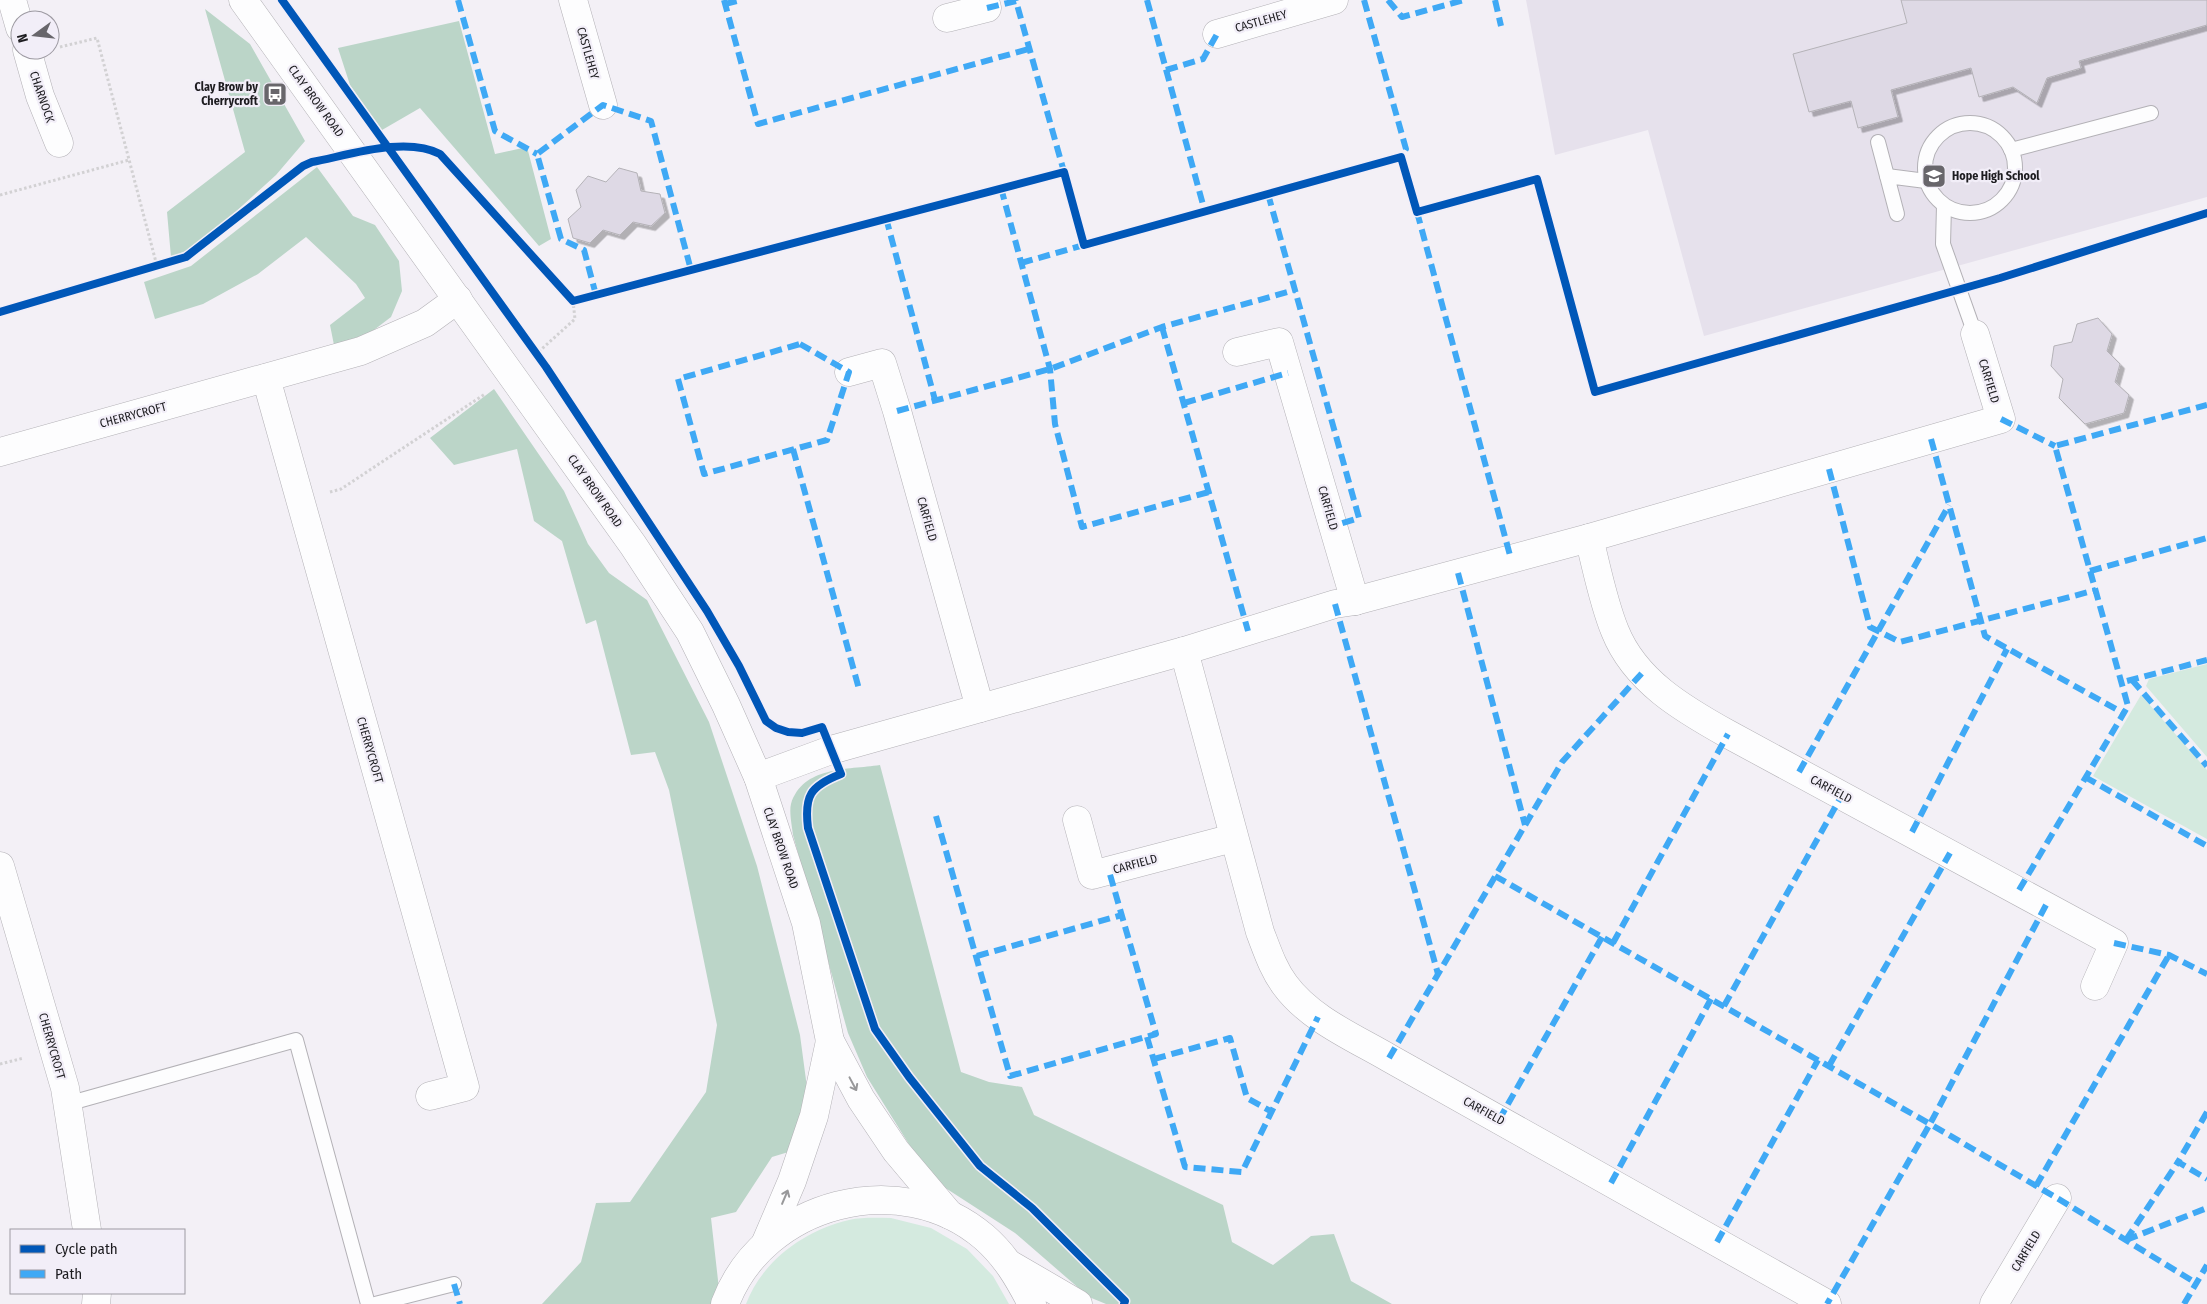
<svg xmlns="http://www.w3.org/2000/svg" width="2207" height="1304" viewBox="0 0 2207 1304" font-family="'Fira Sans Condensed',sans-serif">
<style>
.built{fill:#e6e1ec}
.green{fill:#d4eadf}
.forest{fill:#bbd5c8}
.building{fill:#ded9e5;stroke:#b4b2b7;filter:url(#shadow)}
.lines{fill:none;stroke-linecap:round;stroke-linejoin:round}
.service-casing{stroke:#b3b1b6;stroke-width:16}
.minor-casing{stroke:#b3b1b6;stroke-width:29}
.tertiary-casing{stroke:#b3b1b6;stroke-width:29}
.path{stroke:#d2d1d3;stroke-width:3;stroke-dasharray:2.5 2.5;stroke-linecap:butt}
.service{stroke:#fdfdfe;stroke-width:14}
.minor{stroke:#fdfdfe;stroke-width:28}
.tertiary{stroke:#fdfdfe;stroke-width:28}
.quiet{stroke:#3fa9f5;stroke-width:6;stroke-dasharray:12 6;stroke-linecap:butt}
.cycleway-casing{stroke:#f2eef8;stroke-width:11}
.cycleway{stroke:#0057b8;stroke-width:8}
.oneway{stroke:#98989a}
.labels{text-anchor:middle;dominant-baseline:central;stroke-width:4.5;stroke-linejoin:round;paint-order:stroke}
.street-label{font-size:12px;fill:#1d1c20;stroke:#f2eef8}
.poi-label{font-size:12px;font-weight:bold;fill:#1d1c20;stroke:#f2eef8;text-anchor:end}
</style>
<defs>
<filter id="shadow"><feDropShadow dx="4.5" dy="4.5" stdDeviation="0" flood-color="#0004"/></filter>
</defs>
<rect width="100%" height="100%" fill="#f3f0f6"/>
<polygon class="built" points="1526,0 2207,0 2207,197 1704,336 1648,130 1555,155"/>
<g class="green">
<polygon points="2207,664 2207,757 2146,686 2149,679"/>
<polygon points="2141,695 2207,770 2207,839 2093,776"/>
<path d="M891,1218L931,1228L967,1249L993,1276L1009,1304H746C762,1261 805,1230 849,1220C862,1217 877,1218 891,1218Z"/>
</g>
<g class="forest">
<polygon points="205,9 250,44 305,141 276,175 198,246 171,257 167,212 245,152"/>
<polygon points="459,21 495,154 527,147 551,239 539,246 420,108 382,130 350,85 338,48"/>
<polygon points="317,167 353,216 375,225 399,261 402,291 391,317 370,333 334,345 330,325 365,298 356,284 306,237 258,274 203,304 155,319 144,282 191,266"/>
<polygon points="494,389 564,491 588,544 609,573 647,600 709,722 757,866 800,1035 810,1110 795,1150 772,1157 736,1212 711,1218 720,1298 717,1304 542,1304 581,1262 596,1203 630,1202 706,1092 717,1025 669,790 655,752 631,755 596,620 586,624 562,541 534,521 517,449 454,465 430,438"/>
<path d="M880,765L961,1072L989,1082L1022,1087L1034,1115L1223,1205L1232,1242L1273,1265L1311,1236L1334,1234L1351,1281L1392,1304H1106L1089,1297L1015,1233L930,1178L867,1077L848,1033L793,835C792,826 789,812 791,804C803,766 847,770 880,765Z"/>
</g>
<g class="building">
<polygon points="1901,0 2207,0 2207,25 2079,61 2081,68 2047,78 2037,103 2013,87 1979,97 1971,68 1891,90 1898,117 1858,128 1851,101 1809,112 1793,54 1907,23"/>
<polygon points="619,168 637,173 641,191 660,194 665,213 651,226 633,222 620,235 603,230 590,243 573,238 568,219 581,207 576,190 588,176 606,182"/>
<polygon points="2098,318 2112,334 2107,351 2120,364 2115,382 2129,395 2124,413 2085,424 2059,398 2063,379 2051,366 2054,346 2072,342 2077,324"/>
</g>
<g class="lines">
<g class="service-casing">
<g id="service">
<circle cx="1970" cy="168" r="45"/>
<polyline points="1878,142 1887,176"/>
<polyline points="2011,150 2151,113"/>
<polyline points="1944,206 1943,244 1975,334"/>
<polyline points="1897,214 1887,176 1926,181"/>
<polyline points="67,1104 296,1040 368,1304"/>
<polyline points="375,1304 454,1284"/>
</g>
</g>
<g class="minor-casing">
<g id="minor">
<polyline points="12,0 20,28"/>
<polyline points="243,0 633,545 690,632 726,705 758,777 806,923 830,1041 861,1099 896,1151 950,1215"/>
<polyline points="573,0 603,105"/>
<polyline points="947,18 987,8 985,0"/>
<polyline points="1217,34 1334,0"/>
<polyline points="27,50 40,96 59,143"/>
<polyline points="1237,352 1279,342 1355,601"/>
<polyline points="849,372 882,363 897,411 980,708"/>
<polyline points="266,378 465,1087 430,1096"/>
<polyline points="0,452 361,351 425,323 458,299"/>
<path d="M1589,538C1597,569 1603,602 1615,631C1635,681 1683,709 1728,734L2114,943L2095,986"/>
<path d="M1184,651L1260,932C1267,950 1273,969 1285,985C1310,1019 1353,1037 1389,1058L1827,1304"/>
<polyline points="758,777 831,750 1184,651 1335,604 1355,601 1589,538 2001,419 1975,334"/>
<polyline points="1077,820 1092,875 1233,838"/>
<polyline points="0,866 65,1088 87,1230"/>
<polyline points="766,1242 792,1181 814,1116 830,1041"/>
<polyline points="96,1304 97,1293"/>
<polyline points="1994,1304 2057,1198"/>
</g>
</g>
<g class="tertiary-casing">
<g id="tertiary">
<polyline points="1011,1265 1078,1304"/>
<path d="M725,1304C763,1202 901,1166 984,1237C1006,1256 1019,1279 1032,1304"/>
</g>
</g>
<g class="path">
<polyline points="60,47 97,38 157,266"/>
<polyline points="0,195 129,160"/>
<polyline points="535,355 575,319 573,301"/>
<polyline points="330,492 341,489 485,394"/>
<polyline points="0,1064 24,1058"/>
</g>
<use href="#service" class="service"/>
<use href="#minor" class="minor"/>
<use href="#tertiary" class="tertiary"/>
<g class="quiet">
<polyline points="458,0 495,131 537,154"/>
<polyline points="724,0 758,124 1029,49"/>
<polyline points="1147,0 1205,212"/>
<polyline points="1364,0 1406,149 1401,157"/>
<polyline points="1388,0 1402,17 1464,0"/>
<polyline points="1495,0 1501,26"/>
<polyline points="725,4 741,0"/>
<polyline points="987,8 1016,1 1064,172"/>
<polyline points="1166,70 1203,59 1217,34"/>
<polyline points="1001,188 1050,369 1055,424 1082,527 1209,492"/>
<polyline points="1268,194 1359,518 1333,526"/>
<polyline points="1417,212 1511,559"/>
<polyline points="886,218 935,400"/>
<polyline points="1021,263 1084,245"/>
<polyline points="596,295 584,250 561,239 537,154 603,105 651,121 691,270"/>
<polyline points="1162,327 1248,631"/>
<polygon points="800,344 849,372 827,440 704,474 678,379"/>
<polyline points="1184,403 1288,373"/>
<polyline points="897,411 1050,369 1162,327 1295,290"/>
<polyline points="2001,419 2055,446"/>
<polyline points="1931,439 1985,636 2123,713"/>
<polyline points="793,449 859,689"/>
<polyline points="1829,469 1870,627 1900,642 2096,590"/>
<polyline points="2090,571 2207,538"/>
<polyline points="1458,573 1525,825"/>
<polyline points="1335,604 1438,974"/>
<polyline points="2132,680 2207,766"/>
<polyline points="2127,681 2207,660"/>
<polyline points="1799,772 1949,505"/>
<polyline points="2085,777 2207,846"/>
<polyline points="936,816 1010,1076 1156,1034 1109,871"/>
<polyline points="1912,832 2007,649"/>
<polyline points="1495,876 1930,1124 1827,1304"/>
<polyline points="2019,890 2128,706 2055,446 2207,405"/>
<polyline points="2046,905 1930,1124 2057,1198 2196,1283"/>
<polyline points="1613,943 1728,734"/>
<polyline points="2114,943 2169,955 2207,974"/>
<polyline points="977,956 1122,915"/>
<polyline points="1724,1006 1842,795"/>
<polyline points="1147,1037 1185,1167 1242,1172 1318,1017"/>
<polyline points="1389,1058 1562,762 1642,673"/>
<polyline points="1154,1059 1230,1038 1247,1098 1272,1112"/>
<polyline points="1829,1066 1950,853"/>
<polyline points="2207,1112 2178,1162 2207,1179"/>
<polyline points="1499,1120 1602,937"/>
<polyline points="1611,1183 1711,999"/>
<polyline points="2036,1186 2169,955"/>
<polyline points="2126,1240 2178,1162"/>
<polyline points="2126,1240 2207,1208"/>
<polyline points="1717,1242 1818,1060"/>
<polyline points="454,1284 460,1304"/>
<polyline points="2184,1304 2207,1265"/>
</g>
<g class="cycleway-casing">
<g id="cycleway">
<path d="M282,0L546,367L707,611L739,666L766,721L776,728L788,732L802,733L822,727L841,774C810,786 804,796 808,828L875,1029L909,1077L980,1166L1032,1208L1125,1301L1124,1304"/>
<path d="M0,312L186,257L303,166L312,162C349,155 406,136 440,154L573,301L1064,172L1084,245L1401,157L1417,212L1537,179L1595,392L2000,278L2207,213"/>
</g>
</g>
<use href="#cycleway" class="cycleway"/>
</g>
<defs><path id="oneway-shaft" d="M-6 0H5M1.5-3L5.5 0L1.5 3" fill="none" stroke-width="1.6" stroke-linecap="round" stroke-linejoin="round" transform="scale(1.25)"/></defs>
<g class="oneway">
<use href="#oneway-shaft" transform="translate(853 1084) rotate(62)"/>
<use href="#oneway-shaft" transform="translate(785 1197) rotate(-67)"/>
</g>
<defs>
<g id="bus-square" transform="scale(1.25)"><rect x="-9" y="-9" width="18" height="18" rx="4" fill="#68666b" stroke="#f2eef8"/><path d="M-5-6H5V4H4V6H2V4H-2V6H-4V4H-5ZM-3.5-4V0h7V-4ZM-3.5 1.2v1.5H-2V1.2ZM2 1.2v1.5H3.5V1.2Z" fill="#fff"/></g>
<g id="school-square" transform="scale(1.25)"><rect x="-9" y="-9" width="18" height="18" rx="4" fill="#68666b" stroke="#f2eef8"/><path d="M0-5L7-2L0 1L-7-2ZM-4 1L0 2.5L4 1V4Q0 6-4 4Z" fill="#fff"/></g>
</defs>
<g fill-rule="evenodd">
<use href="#bus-square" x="275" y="94"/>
<use href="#school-square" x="1934" y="176"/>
</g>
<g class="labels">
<g class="street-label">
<text transform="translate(1261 21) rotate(-16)">CASTLEHEY</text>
<text transform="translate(588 53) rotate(74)">CASTLEHEY</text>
<text transform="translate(42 97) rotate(71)">CHARNOCK</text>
<text transform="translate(316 101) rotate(54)">CLAY BROW ROAD</text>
<text transform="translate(1989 381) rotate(73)">CARFIELD</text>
<text transform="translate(133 415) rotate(-15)">CHERRYCROFT</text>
<text transform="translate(595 491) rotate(55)">CLAY BROW ROAD</text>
<text transform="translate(1328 508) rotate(74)">CARFIELD</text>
<text transform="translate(927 519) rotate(74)">CARFIELD</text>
<text transform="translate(370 750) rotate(74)">CHERRYCROFT</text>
<text transform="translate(1831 789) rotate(28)">CARFIELD</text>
<text transform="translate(781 848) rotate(71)">CLAY BROW ROAD</text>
<text transform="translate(1135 864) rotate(-15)">CARFIELD</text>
<text transform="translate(52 1046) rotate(74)">CHERRYCROFT</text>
<text transform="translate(1484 1111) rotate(29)">CARFIELD</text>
<text transform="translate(2026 1251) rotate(-59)">CARFIELD</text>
</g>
<g class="poi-label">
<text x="258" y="87">Clay Brow by<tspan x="258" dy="14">Cherrycroft</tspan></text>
<text x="1952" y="176" text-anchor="start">Hope High School</text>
</g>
</g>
<rect x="10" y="1229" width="175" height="65" fill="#f2eef8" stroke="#9d9aa2"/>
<rect x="20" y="1245" width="25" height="8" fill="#0057b8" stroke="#9d9aa2"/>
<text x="55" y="1254" font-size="15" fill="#1d1c20">Cycle path</text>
<rect x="20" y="1270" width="25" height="8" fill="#3fa9f5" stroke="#9d9aa2"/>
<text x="55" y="1279" font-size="15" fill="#1d1c20">Path</text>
<g transform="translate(35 35) rotate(255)"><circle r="24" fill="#f2eef8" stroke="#9d9aa2"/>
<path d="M0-4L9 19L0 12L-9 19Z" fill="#68666b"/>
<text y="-8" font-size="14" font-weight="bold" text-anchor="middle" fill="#1d1c20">N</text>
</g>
</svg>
